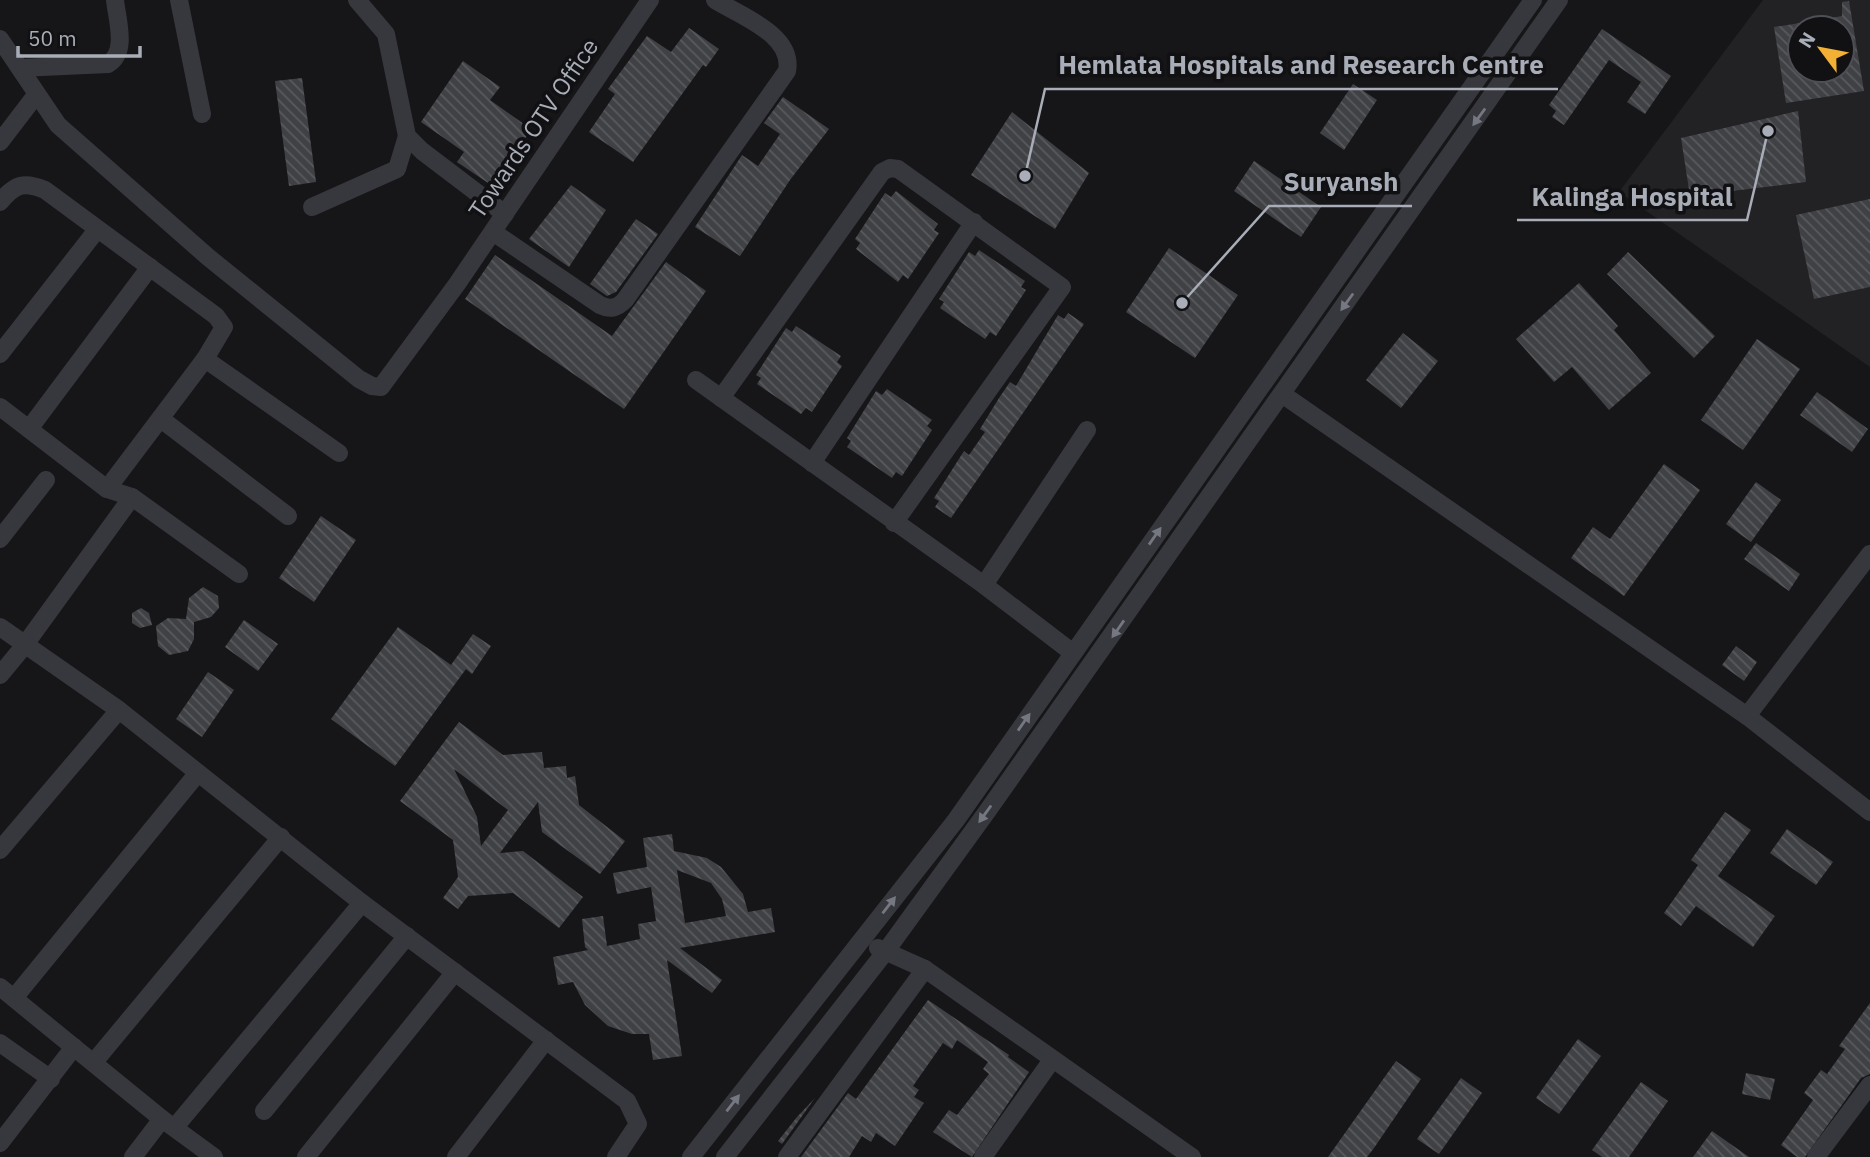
<svg xmlns="http://www.w3.org/2000/svg" width="1870" height="1157" viewBox="0 0 1870 1157" font-family="'IBM Plex Sans',sans-serif">
<style>
.built{fill:#222225;fill-rule:evenodd}
.building{fill:url(#building-back-hatch);fill-rule:evenodd}
.lines{fill:none;stroke-linecap:round;stroke-linejoin:round}
.minor{stroke:#37383d;stroke-width:18}
.oneway{fill:#757881}
.labels{text-anchor:middle;dominant-baseline:central;stroke-width:7;stroke-linejoin:round;paint-order:stroke}
.street-label{font-size:24px;fill:#a8adb8;stroke:#111113}
.leader{fill:none;stroke:#a8adb8;stroke-width:2.5}
.callout-dot{fill:#a8adb8;stroke:#111113;stroke-width:2.5}
.callout-label{font-size:26px;text-anchor:middle;font-weight:bold;fill:#a8adb8;stroke:#111113;stroke-width:7;stroke-linejoin:round;paint-order:stroke}
</style>
<defs>
<pattern id="building-back-hatch" width="6" height="6" patternUnits="userSpaceOnUse" patternTransform="scale(1.75)"><rect width="6" height="6" fill="#404145"/><path d="M-1 5l2 2M0 0l6 6M5-1l2 2" fill="none" stroke="#595a5e"/></pattern>
</defs>
<rect width="100%" height="100%" fill="#161618"/>
<path class="built" d="M1763,0H1870V367L1619,192ZM1800,28H1842V70H1800Z"/>
<g class="building">
<polygon points="1849,1 1864,91 1786,103 1774,27 1800,23 1800,70 1842,70 1842,28 1815,28 1814,21 1842,16 1842,2"/>
<polygon points="689,28 719,49 706,67 703,65 633,162 589,132 615,94 608,89 647,36 671,52"/>
<polygon points="1602,29 1671,76 1645,114 1627,102 1641,82 1609,60 1564,125 1552,117 1556,111 1549,105"/>
<polygon points="463,61 500,87 490,100 531,129 494,187 457,162 464,152 421,122"/>
<polygon points="302,78 316,182 289,186 275,81"/>
<polygon points="1353,84 1377,100 1344,150 1320,133"/>
<polygon points="783,97 829,129 790,180 740,256 695,227 742,155 758,166 780,134 764,123"/>
<polygon points="1798,111 1806,182 1690,196 1681,138"/>
<polygon points="1012,112 1089,173 1055,229 971,175"/>
<polygon points="1254,161 1321,207 1301,237 1234,191"/>
<polygon points="571,185 606,210 569,267 529,239"/>
<polygon points="896,191 938,224 934,230 939,233 908,279 903,275 898,282 856,249 860,243 855,239 885,193 891,197"/>
<polygon points="1870,199 1870,287 1814,299 1796,215"/>
<polygon points="636,219 658,234 616,292 607,296 590,284"/>
<polygon points="1169,248 1238,295 1195,358 1126,312"/>
<polygon points="979,250 1025,281 1021,287 1026,290 996,336 990,332 985,339 940,308 944,302 939,299 969,252 975,256"/>
<polygon points="1628,252 1715,336 1694,358 1607,274"/>
<polygon points="495,255 612,336 666,262 706,291 624,409 465,299"/>
<polygon points="1579,283 1618,326 1614,330 1651,373 1609,410 1572,367 1554,382 1516,339"/>
<polygon points="1068,313 1084,324 951,518 935,507 939,501 934,498 964,451 969,455 985,432 980,429 999,398 1010,382 1016,386 1058,315 1064,319"/>
<polygon points="796,326 841,356 837,362 842,366 812,412 806,408 801,414 757,384 761,378 756,375 786,328 792,332"/>
<polygon points="1403,333 1438,361 1401,408 1366,380"/>
<polygon points="1757,339 1800,369 1743,450 1701,420"/>
<polygon points="887,389 932,420 927,426 932,430 902,476 896,472 892,478 847,447 851,441 847,438 876,391 882,395"/>
<polygon points="1817,392 1868,429 1852,452 1800,415"/>
<polygon points="1664,464 1700,490 1624,596 1571,558 1593,527 1610,539"/>
<polygon points="1756,482 1781,500 1751,542 1726,524"/>
<polygon points="321,516 356,540 314,602 279,578"/>
<polygon points="1756,543 1800,574 1789,591 1744,559"/>
<polygon points="203,587 218,596 219,608 211,617 194,622 194,639 188,651 169,655 158,646 156,626 168,618 186,619 189,598"/>
<polygon points="141,608 149,613 152,625 140,628 132,623 132,613"/>
<polygon points="244,620 278,644 258,671 225,647"/>
<polygon points="398,627 451,665 473,634 491,646 472,674 466,669 395,766 331,719"/>
<polygon points="1736,646 1757,662 1744,681 1722,665"/>
<polygon points="208,672 234,690 202,737 176,719"/>
<path d="M459,722L503,755L542,752L544,768L566,766L567,778L575,776L579,805L625,841L600,874L542,832L538,802L500,853L523,851L583,897L559,928L513,893L468,896L458,909L443,898L458,877L453,840L400,801ZM454,769L508,810L481,846L477,817Z"/>
<polygon points="1725,812 1751,830 1718,876 1775,916 1753,947 1696,906 1681,926 1664,913 1698,865 1691,860"/>
<polygon points="1787,829 1833,862 1816,885 1770,853"/>
<path d="M672,834L674,851L707,858L721,867L743,894L748,912L771,908L775,932L680,948L722,980L712,993L667,960L682,1056L653,1060L649,1034H632L608,1026L585,1005L573,982L558,985L553,957L588,950L585,947L582,919L603,916L607,946L640,939L638,924L656,921L651,887L617,894L613,873L647,867L643,838ZM677,870L711,883L722,899L726,916L685,923Z"/>
<polygon points="928,1000 1009,1055 1008,1057 1029,1072 972,1157 933,1132 949,1110 957,1115 989,1074 983,1069 988,1062 957,1040 952,1049 943,1043 913,1086 919,1090 914,1097 924,1103 895,1146 876,1133 871,1142 862,1136 849,1157 801,1157 848,1093 856,1099"/>
<polygon points="1870,1003 1870,1074 1861,1078 1805,1157 1797,1157 1781,1145 1813,1100 1804,1093 1821,1070 1827,1074 1845,1049 1839,1046"/>
<polygon points="1578,1039 1601,1056 1559,1114 1536,1098"/>
<polygon points="1396,1061 1421,1079 1374,1148 1367,1157 1328,1157"/>
<polygon points="1746,1073 1775,1079 1770,1100 1742,1094"/>
<polygon points="1461,1078 1482,1093 1439,1154 1417,1139"/>
<polygon points="1641,1082 1668,1101 1629,1157 1602,1157 1592,1150"/>
<polygon points="815,1098 782,1144 778,1141 797,1117"/>
<polygon points="1712,1131 1749,1157 1693,1157"/>
</g>
<g class="lines">
<g class="minor">
<polyline points="179,0 202,114"/>
<polyline points="357,0 386,34 407,136 422,151 505,214"/>
<polyline points="0,39 58,125 208,257 359,379 372,386 381,387 457,284 650,0"/>
<path d="M20,68L108,64C128,52 117,20 115,0"/>
<polyline points="0,142 36,95"/>
<path d="M0,202C15,184 24,181 45,190L216,316L224,327L205,359L107,489"/>
<polyline points="312,207 397,169 407,136"/>
<path d="M493,232L600,305C611,310 617,308 625,300L787,71C794,35 741,16 715,0"/>
<polyline points="0,354 96,231"/>
<polyline points="205,359 339,453"/>
<polyline points="696,380 984,585 1073,653"/>
<polyline points="1282,394 1747,716"/>
<polyline points="721,398 882,172 890,168 898,169 1062,287 894,523"/>
<polyline points="0,407 107,489 132,497 24,646 0,675"/>
<polyline points="161,419 288,516"/>
<polyline points="29,429 150,267"/>
<polyline points="812,463 974,222"/>
<polyline points="132,497 239,574"/>
<polyline points="0,539 46,480"/>
<polyline points="1870,554 1747,716 1870,812"/>
<polyline points="984,585 1087,430"/>
<polyline points="0,627 119,710 362,903 627,1101 638,1124 616,1157"/>
<polyline points="0,850 119,710"/>
<polyline points="878,948 925,969 1192,1157"/>
<polyline points="0,987 162,1119 214,1157"/>
<polyline points="14,998 197,774"/>
<polyline points="0,1043 51,1079"/>
<polyline points="94,1062 281,837"/>
<polyline points="264,1111 407,936"/>
<polyline points="175,1127 362,903"/>
<polyline points="0,1143 74,1047"/>
<polyline points="133,1157 162,1119"/>
<polyline points="306,1157 455,972"/>
<polyline points="456,1157 546,1040"/>
<polyline points="691,1157 956,820 1533,0"/>
<polyline points="725,1157 886,951 986,813 1559,0"/>
<polyline points="787,1157 925,969"/>
<polyline points="983,1157 1052,1060"/>
<polyline points="1816,1157 1870,1085"/>
</g>
</g>
<defs><path id="oneway-solid" d="M-6-.8H1V-3.2L6.5 0L1 3.2V.8H-6Z" transform="scale(1.75)"/></defs>
<g class="oneway">
<use href="#oneway-solid" transform="translate(1479 117) rotate(126)"/>
<use href="#oneway-solid" transform="translate(1347 302) rotate(126)"/>
<use href="#oneway-solid" transform="translate(1155 536) rotate(-55)"/>
<use href="#oneway-solid" transform="translate(1118 629) rotate(125)"/>
<use href="#oneway-solid" transform="translate(1024 722) rotate(-55)"/>
<use href="#oneway-solid" transform="translate(985 814) rotate(126)"/>
<use href="#oneway-solid" transform="translate(889 905) rotate(-52)"/>
<use href="#oneway-solid" transform="translate(733 1103) rotate(-52)"/>
</g>
<g class="labels">
<g class="street-label">
<text transform="translate(533 128) rotate(-56)">Towards OTV Office</text>
</g>
</g>
<path class="leader" d="M1025 176L1045 89H1558M1182 303L1269 206H1412M1768 131L1747 220H1517"/>
<g class="callout-dot">
<circle cx="1025" cy="176" r="7"/>
<circle cx="1182" cy="303" r="7"/>
<circle cx="1768" cy="131" r="7"/>
</g>
<g class="callout-label">
<text x="1301" y="74">Hemlata Hospitals and Research Centre</text>
<text x="1341" y="191">Suryansh</text>
<text x="1632" y="206">Kalinga Hospital</text>
</g>
<g transform="translate(1821 49) rotate(302)"><circle r="33" fill="#111113" stroke="#4d4f55" stroke-width="2"/>
<path d="M0-5L12 26L0 18L-12 26Z" fill="#f2b134"/>
<text y="-10" font-size="19" font-weight="bold" text-anchor="middle" fill="#a8adb8">N</text>
</g>
<path d="M18 46v10h122v-10" fill="none" stroke="#a8adb8" stroke-width="3.5"/>
<text x="28" y="46" font-size="21" fill="#a8adb8" stroke="#111113" stroke-width="5" paint-order="stroke">50 m</text>
</svg>
